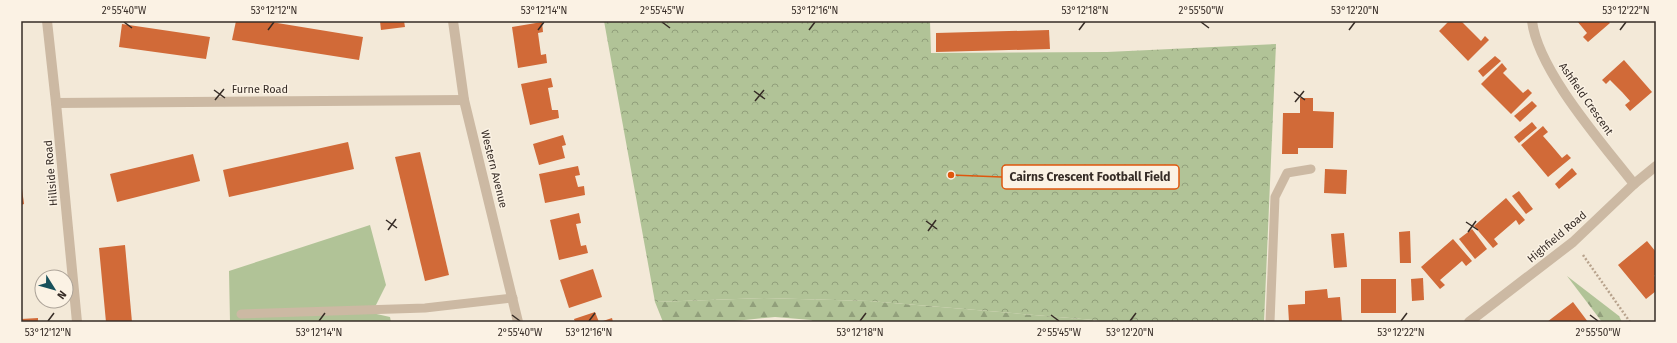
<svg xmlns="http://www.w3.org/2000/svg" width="1677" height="343" viewBox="0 0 1677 343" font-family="'Fira Sans',sans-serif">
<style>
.grass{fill:#b1c397}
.forest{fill:url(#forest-firs)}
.park{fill:url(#park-crowns)}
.building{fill:#d16a38}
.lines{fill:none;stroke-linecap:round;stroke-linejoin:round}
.path{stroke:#b8a38d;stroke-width:2.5;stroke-dasharray:2 2;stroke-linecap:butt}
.service{stroke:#ccb9a3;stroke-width:9}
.minor{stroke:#ccb9a3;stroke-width:10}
.tertiary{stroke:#ccb9a3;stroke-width:10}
.ticks{fill:none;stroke:#362c26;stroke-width:1.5}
.labels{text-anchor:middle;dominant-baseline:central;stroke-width:3;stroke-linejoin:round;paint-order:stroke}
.street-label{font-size:11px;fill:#362c26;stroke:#fbf2e4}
.leader{fill:none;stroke:#df570d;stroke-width:1.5}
.callout-dot{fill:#df570d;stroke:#fbf2e4;stroke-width:1.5}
.callout{fill:#fbf2e4;stroke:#df570d;stroke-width:1.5}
.callout-label{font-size:12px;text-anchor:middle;font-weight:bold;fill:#362c26}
.neatline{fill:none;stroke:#362c26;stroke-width:1.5}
.ticks-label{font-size:10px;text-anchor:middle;fill:#362c26}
</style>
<defs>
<pattern id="forest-firs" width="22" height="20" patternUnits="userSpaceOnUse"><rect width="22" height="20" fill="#b1c397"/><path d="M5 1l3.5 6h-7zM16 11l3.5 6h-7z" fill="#919f7b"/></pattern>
<pattern id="park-crowns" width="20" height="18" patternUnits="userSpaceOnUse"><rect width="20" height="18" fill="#b1c397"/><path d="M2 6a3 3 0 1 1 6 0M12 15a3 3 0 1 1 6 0" fill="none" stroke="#919f7b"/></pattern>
</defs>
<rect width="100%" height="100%" fill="#f3e9d8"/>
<polygon class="grass" points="370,225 386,285 372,313 390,317 391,322 230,322 229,271"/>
<g class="forest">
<polygon points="1567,276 1619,316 1622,322 1602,322"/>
<polygon points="764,298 869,301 1094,320 1091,322 814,322 811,320 775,317 725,322 663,322 655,302"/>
</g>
<polygon class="park" points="604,21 930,21 931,53 1107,52 1276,44 1264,322 1107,322 1094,320 869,301 764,298 655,302"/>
<g class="building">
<polygon points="236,21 265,21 363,37 359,60 232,40"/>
<polygon points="380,21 404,21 405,27 381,30"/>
<polygon points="1449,21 1461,21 1481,41 1485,36 1489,40 1468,61 1439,31"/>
<polygon points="1577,21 1608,21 1610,23 1588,42 1583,37 1587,33"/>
<polygon points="542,22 543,32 538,33 541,55 546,54 547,63 518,68 512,27"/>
<polygon points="122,24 210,37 206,59 119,47"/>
<polygon points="1049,30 1050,49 936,52 936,33"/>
<polygon points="1495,56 1501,61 1483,77 1478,71"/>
<polygon points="1624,60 1652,92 1630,111 1625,105 1630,101 1622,92 1610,80 1606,84 1602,80"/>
<polygon points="1502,63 1507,69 1503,73 1523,93 1528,89 1532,93 1511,114 1481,84"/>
<polygon points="551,78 553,87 548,88 552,110 558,110 559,118 530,125 521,84"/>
<polygon points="1300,98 1313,98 1313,111 1334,112 1333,148 1298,148 1298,154 1282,154 1283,113 1300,113"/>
<polygon points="1532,101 1537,106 1520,122 1514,116"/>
<polygon points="1532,122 1537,128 1519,143 1514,137"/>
<polygon points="1543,126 1548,132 1543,136 1551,145 1562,158 1567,154 1571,158 1548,177 1521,145"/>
<polygon points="563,135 566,145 562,146 565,158 539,165 533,144"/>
<polygon points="348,142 354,169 229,197 223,170"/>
<polygon points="420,152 449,275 425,281 395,157"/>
<polygon points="193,154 200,181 117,202 110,174"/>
<polygon points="578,166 580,175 575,176 578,187 584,186 585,195 545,203 539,174"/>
<polygon points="1572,168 1577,174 1559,189 1555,184"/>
<polygon points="1325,169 1347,170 1346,194 1324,193"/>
<polygon points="21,181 24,204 21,205"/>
<polygon points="1519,191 1533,209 1526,214 1512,196"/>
<polygon points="1506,198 1525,220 1519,225 1516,220 1494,239 1498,244 1493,248 1474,226"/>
<polygon points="579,213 581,223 576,224 581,246 586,245 588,253 559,260 550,220"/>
<polygon points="1472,229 1487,249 1475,259 1459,239"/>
<polygon points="1410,231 1411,263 1400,263 1399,232"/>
<polygon points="1344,233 1347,267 1334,268 1331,234"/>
<polygon points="1453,239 1472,261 1466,266 1462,261 1440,280 1445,285 1440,289 1421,267"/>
<polygon points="1647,241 1656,252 1656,274 1654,276 1656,277 1656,291 1646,299 1618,265"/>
<polygon points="125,245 132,322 106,322 99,248"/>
<polygon points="593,269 602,297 569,308 560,280"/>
<polygon points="1423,278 1424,300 1412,301 1411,279"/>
<rect x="1361" y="279" width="35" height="34"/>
<polygon points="1327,289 1328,298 1340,297 1342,322 1289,322 1288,305 1305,304 1305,291"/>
<polygon points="1573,302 1588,322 1547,322"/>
<polygon points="595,312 599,322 575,322 574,319"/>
<polygon points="38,318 38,322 21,322 21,319"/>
<polygon points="612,318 613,322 600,322"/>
</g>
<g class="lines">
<polyline class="path" points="1583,255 1630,322"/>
<g class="service">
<polyline points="241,314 425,308 513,298"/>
<polyline points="1270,322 1275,197 1287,173 1311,169"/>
</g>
<g class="minor">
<polyline points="47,21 56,103 77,322"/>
<path d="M1532,21C1538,71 1603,144 1634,184"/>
<polyline points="56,103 464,100"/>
<polyline points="1469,322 1573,242 1634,184 1656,166"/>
</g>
<polyline class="tertiary" points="453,21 464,100 518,322"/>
</g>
<path class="ticks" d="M124,22L132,28M662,22L670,28M1201,22L1209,28M268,30L274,22M538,30L544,22M809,30L815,22M1079,30L1085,22M1349,30L1355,22M1620,30L1626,22M214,90L225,98M754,91L765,99M1294,92L1305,100M215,100L224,89M755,101L764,90M1295,102L1304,91M386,220L397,228M926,221L937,229M1466,222L1478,230M388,230L396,219M928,231L936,220M1468,232L1476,221M512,315L520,321M1051,315L1059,321M1590,315L1598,321M48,321L54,313M319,321L325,313M589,321L595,313M860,321L866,313M1130,321L1136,313M1401,321L1407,313"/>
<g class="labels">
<g class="street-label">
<text x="260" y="89">Furne Road</text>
<text transform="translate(1586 99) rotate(55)">Ashfield Crescent</text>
<text transform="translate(494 169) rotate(76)">Western Avenue</text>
<text transform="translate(51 173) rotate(-95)">Hillside Road</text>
<text transform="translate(1557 237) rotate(-40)">Highfield Road</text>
</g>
</g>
<path class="leader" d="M951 175L1002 177"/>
<circle class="callout-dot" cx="951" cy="175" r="4"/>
<rect class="callout" x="1002" y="165" width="177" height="24" rx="4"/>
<g class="callout-label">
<text x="1090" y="181">Cairns Crescent Football Field</text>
</g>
<rect width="1677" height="343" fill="none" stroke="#fbf2e4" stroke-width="44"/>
<g transform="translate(54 289) rotate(127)"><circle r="19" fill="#fbf2e4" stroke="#aca398"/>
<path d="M0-3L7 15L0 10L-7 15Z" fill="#18515b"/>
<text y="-6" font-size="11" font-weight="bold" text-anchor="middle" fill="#362c26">N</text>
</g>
<rect x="22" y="22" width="1633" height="299" class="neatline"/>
<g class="ticks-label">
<text x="124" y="14">2°55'40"W</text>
<text x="274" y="14">53°12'12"N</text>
<text x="544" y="14">53°12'14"N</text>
<text x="662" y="14">2°55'45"W</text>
<text x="815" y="14">53°12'16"N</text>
<text x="1085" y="14">53°12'18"N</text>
<text x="1201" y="14">2°55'50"W</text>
<text x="1355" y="14">53°12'20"N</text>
<text x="1626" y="14">53°12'22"N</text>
<text x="48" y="336">53°12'12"N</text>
<text x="319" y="336">53°12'14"N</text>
<text x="520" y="336">2°55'40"W</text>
<text x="589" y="336">53°12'16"N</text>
<text x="860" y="336">53°12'18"N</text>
<text x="1059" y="336">2°55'45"W</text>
<text x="1130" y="336">53°12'20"N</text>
<text x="1401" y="336">53°12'22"N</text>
<text x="1598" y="336">2°55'50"W</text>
</g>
</svg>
